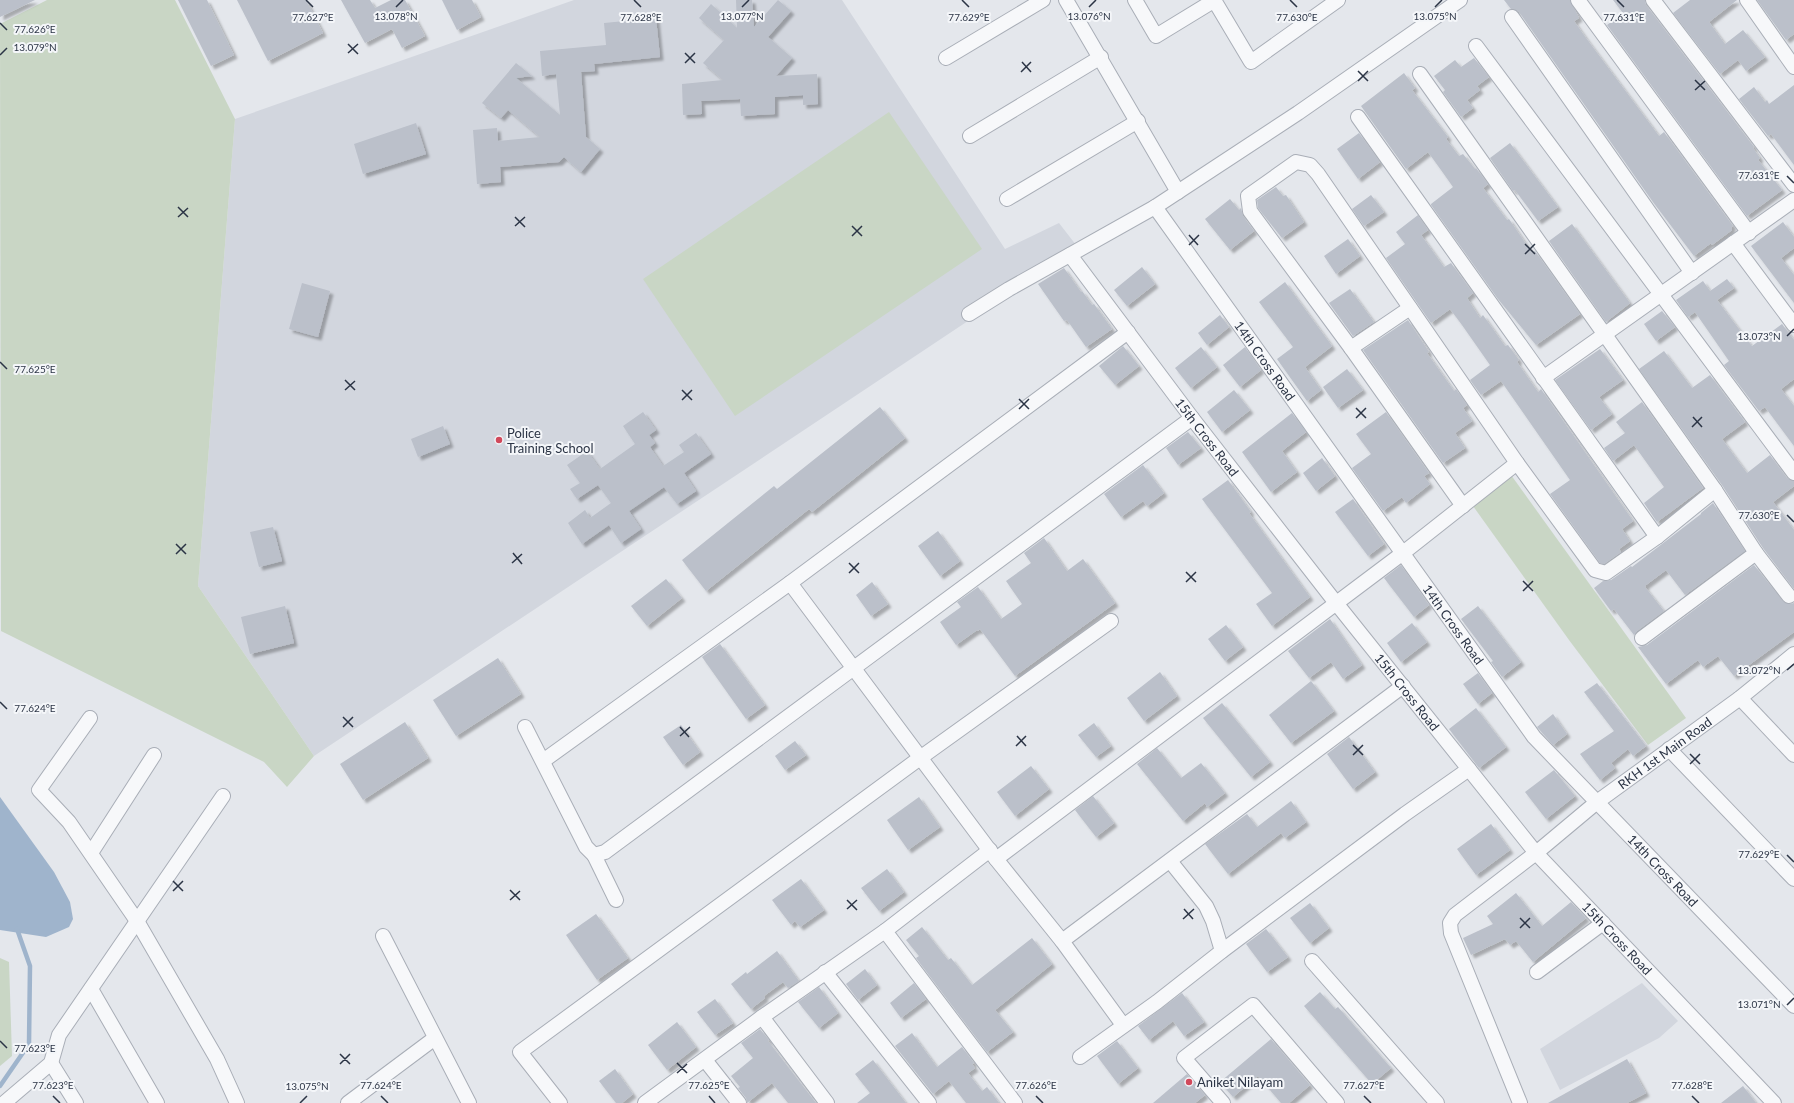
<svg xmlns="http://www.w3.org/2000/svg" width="1794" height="1103" viewBox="0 0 1794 1103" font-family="Lato,sans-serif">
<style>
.built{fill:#d2d6de}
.green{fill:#c9d6c5}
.water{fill:#9fb4cc}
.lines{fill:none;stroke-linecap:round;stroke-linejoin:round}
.stream{stroke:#9fb4cc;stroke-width:4.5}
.building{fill:#bbc0ca;filter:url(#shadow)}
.street-casing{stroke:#a9aeb7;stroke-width:16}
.street{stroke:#f7f8fa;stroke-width:14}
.ticks{fill:none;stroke:#2b3445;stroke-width:1.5}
.poi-dot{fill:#d1495b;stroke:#f4f6f9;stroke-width:1.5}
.labels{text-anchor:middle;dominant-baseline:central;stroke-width:4;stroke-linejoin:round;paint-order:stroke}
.street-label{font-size:13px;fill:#2b3445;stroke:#f4f6f9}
.poi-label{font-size:13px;fill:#2b3445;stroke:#f4f6f9;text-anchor:start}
.ticks-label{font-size:10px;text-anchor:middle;fill:#2b3445;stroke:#f4f6f9;stroke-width:4;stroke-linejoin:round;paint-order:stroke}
</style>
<defs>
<filter id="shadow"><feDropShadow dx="3.5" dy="3.5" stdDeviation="1" flood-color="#0004"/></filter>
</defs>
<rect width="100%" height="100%" fill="#e4e7ec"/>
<g class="built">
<polygon points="574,0 842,0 1005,249 1059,223 1083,254 1007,295 314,756 198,586 235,119"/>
<polygon points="1642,983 1678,1021 1659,1038 1560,1090 1540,1049"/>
</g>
<g class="green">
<polygon points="47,0 175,0 235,119 198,586 314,756 287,787 264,762 1,631 0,24"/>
<polygon points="889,112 982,249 735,416 643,279"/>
<polygon points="1511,475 1686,718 1648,745 1569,640 1473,506"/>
<polygon points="0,958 9,962 12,1056 0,1066"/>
</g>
<polygon class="water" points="0,797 54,872 70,902 73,919 69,927 46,937 0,930"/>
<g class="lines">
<polyline class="stream" points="0,1086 29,1044 30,966 17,929"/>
</g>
<g class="building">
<polygon points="0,0 35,0 0,17"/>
<polygon points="178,0 207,0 234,55 211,66"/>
<polygon points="237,0 306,0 323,33 268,61"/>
<polygon points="341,0 370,0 375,8 391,0 405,0 425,36 402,48 392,29 365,43"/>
<polygon points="442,0 472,0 481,17 457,30"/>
<polygon points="736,0 752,0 754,27 778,0 791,11 768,37 792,58 776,76 817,74 818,104 803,105 803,95 775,97 775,114 741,116 740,99 701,101 702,114 683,115 682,84 723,80 703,63 724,40 699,18 711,4 737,28"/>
<polygon points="1504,0 1570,0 1579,18 1574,21 1586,38 1659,136 1664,132 1733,226 1731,228 1732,230 1712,245 1711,243 1694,256 1653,202 1519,12 1511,9"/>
<polygon points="1613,0 1645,0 1646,5 1754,147 1753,148 1760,158 1758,160 1782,190 1747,216 1607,25 1623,13"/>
<polygon points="1690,0 1737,0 1709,22 1725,44 1743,30 1765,57 1746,71 1738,60 1720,74 1673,13"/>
<polygon points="1757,0 1794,0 1794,34 1786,40"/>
<polygon points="656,18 660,57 594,64 595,71 581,72 586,137 600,149 581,172 564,157 559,162 500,167 501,182 477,184 473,130 497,128 498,141 540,137 508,110 501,118 482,103 516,63 532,76 516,78 560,115 556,74 542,76 540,51 606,45 604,23"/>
<polygon points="1474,58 1489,77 1477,86 1480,90 1467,100 1473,108 1461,117 1443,92 1445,90 1434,76 1455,60 1461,67"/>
<polygon points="1404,73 1415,88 1412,90 1448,137 1446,139 1459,156 1463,154 1475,169 1476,168 1488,184 1483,188 1507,220 1509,219 1532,253 1535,251 1580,314 1536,345 1498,299 1431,205 1431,204 1453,187 1441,170 1428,152 1406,169 1361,106"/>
<polygon points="1794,85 1794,165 1771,134 1768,136 1739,99 1754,87 1765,102 1767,100 1769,104"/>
<polygon points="416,123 426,154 363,174 354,144"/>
<polygon points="1359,133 1380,162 1358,179 1337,149"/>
<polygon points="1510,143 1558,207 1538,221 1515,190 1513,191 1490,158"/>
<polygon points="1276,187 1283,196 1286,195 1304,222 1282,238 1258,208 1257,200"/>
<polygon points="1371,195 1384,212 1364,226 1352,209"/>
<polygon points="1230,199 1239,210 1241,208 1243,216 1254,231 1230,250 1205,219"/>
<polygon points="1418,215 1428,230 1421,235 1444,267 1451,263 1473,293 1467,298 1480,318 1483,315 1505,346 1508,345 1519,360 1517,362 1538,392 1541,389 1633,521 1622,529 1630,541 1619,549 1621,552 1604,564 1600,563 1550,494 1570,480 1501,381 1481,395 1470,380 1490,365 1462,325 1450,309 1431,323 1386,258 1405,244 1396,232"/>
<polygon points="1783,222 1794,237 1794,248 1781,258 1794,275 1794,303 1751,246"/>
<polygon points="1572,224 1630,303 1606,322 1549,241"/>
<polygon points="1348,239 1360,256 1336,274 1324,256"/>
<polygon points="1142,267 1155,284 1127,306 1114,290"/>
<polygon points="1064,268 1081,292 1082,291 1092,305 1094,304 1112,329 1086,347 1067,320 1064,321 1038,284"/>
<polygon points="1727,279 1734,288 1717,300 1751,345 1752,346 1782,324 1794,340 1794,379 1781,389 1794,406 1794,446 1765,407 1759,411 1724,365 1729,361 1695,312 1688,317 1676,300 1703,281 1710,291"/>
<polygon points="1285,282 1332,346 1305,367 1321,390 1307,401 1277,359 1293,347 1259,302"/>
<polygon points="302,283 330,291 318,337 289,329"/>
<polygon points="1350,289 1374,322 1353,336 1329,303"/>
<polygon points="1662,311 1675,327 1656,341 1644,324"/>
<polygon points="1220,315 1229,327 1207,345 1198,333"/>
<polygon points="1408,320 1429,352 1427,353 1454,391 1456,389 1467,405 1463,408 1472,421 1455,433 1465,448 1443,463 1363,350"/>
<polygon points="1123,346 1139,366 1115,385 1099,366"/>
<polygon points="1201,347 1217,367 1191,388 1175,368"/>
<polygon points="1245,347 1261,370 1240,387 1223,365"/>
<polygon points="1600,349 1623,380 1599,397 1612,414 1591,430 1555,380"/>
<polygon points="1664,351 1692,388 1710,375 1745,422 1722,439 1747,473 1770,455 1787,478 1794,481 1794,486 1773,502 1794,530 1794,589 1763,548 1722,485 1639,369"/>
<polygon points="1347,369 1363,390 1338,408 1323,387"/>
<polygon points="1234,390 1250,410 1222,432 1207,412"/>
<polygon points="1642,402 1703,488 1657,522 1644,503 1664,487 1634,445 1613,461 1604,448 1625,433 1616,422"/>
<polygon points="880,407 905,438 812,512 809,509 706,591 682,560 774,486 777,489"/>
<polygon points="643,412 656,430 649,435 655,443 650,447 663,466 684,452 679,445 696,433 711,454 684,473 696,491 677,504 664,487 629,511 641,529 621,543 609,525 582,544 568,523 585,510 590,518 611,503 598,485 577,499 570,489 580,483 567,465 587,451 600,469 635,444 623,426"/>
<polygon points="1386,412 1429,473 1424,476 1430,484 1406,503 1402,497 1383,511 1352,468 1371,454 1356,434"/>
<polygon points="1292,413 1306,432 1282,451 1297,472 1271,492 1242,452"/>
<polygon points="443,426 450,444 418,457 411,439"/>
<polygon points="1188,432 1201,448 1178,465 1166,448"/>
<polygon points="1322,458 1335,476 1316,491 1303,473"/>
<polygon points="1143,465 1164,493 1147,506 1143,501 1121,517 1104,494"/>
<polygon points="1228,480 1251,512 1249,513 1310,597 1272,626 1256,604 1272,593 1202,499"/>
<polygon points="1353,499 1384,544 1368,556 1335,512"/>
<polygon points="1713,503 1745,551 1685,595 1666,570 1646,585 1645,587 1664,611 1637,631 1634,635 1614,609 1611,611 1594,588 1603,581 1611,580 1631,566 1632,567 1701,514 1701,513"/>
<polygon points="273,527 282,561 259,567 250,532"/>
<polygon points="938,531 960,561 940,576 918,546"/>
<polygon points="1044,538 1067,571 1083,559 1115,603 1015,676 980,629 978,631 977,630 956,645 940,622 961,607 957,602 978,587 1001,619 1022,604 1006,581 1031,563 1024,553"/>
<polygon points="1401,565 1429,605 1414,617 1384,578"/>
<polygon points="1754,565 1783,601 1790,604 1794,603 1794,632 1734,676 1718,656 1703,667 1698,660 1666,684 1638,647 1647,645"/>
<polygon points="666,579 682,598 647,626 631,606"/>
<polygon points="872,582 888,604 871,616 856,595"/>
<polygon points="285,606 294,643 250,654 241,617"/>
<polygon points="1478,606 1521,662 1502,677 1491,662 1493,661 1461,619"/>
<polygon points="1330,619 1362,665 1343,679 1331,662 1309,678 1288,651"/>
<polygon points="1412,623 1427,642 1401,662 1387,643"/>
<polygon points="1226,625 1243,647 1225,661 1208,639"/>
<polygon points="720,644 765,705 746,719 702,657"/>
<polygon points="498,658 521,694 456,736 433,700"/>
<polygon points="1160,672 1177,696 1144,721 1127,698"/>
<polygon points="1478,673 1492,693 1478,704 1463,684"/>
<polygon points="1311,681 1334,711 1291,743 1269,715"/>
<polygon points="1597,683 1646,746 1633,756 1628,749 1611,763 1615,768 1600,780 1580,754 1614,731 1584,692"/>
<polygon points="1222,703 1270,762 1251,777 1203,718"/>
<polygon points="1476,708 1506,747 1479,768 1449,729"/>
<polygon points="1553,714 1567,734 1553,745 1537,727"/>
<polygon points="405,722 428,758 363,800 340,764"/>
<polygon points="1094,723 1111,746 1096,757 1078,735"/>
<polygon points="681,725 700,752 683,765 663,737"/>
<polygon points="1349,737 1375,772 1353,789 1327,754"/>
<polygon points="795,741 806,755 785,770 775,756"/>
<polygon points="1157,748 1181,778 1201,763 1225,793 1207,807 1205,803 1183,821 1137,764"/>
<polygon points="1031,766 1049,789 1015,816 997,792"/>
<polygon points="1554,770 1575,796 1546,819 1525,792"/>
<polygon points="1093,796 1114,823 1096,837 1075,810"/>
<polygon points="919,797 940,827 908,850 887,820"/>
<polygon points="1291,801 1306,822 1285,838 1281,833 1228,874 1205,844 1247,814 1257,827"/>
<polygon points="1491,824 1510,850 1476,875 1457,849"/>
<polygon points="887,869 904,892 879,911 861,888"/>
<polygon points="801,879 824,910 800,927 795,921 791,925 772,900"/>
<polygon points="1516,893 1542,926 1571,902 1586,918 1533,962 1516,941 1510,945 1505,939 1471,955 1463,938 1493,924 1487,916"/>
<polygon points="1310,903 1329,928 1310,943 1290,918"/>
<polygon points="596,914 628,958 597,980 566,935"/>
<polygon points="922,927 948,960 951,958 972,985 1032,938 1052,964 995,1010 1013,1032 987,1052 916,958 919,956 906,940"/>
<polygon points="1266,929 1288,957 1267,972 1246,944"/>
<polygon points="777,951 799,981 788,988 783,982 764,996 765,998 751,1009 731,984 746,972 747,974"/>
<polygon points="865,969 877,985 858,1000 846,984"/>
<polygon points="914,983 926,999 901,1018 890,1003"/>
<polygon points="819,987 838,1013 819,1028 798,1002"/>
<polygon points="1320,992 1335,1009 1338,1007 1391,1068 1372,1084 1304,1006"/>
<polygon points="1182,993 1204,1022 1184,1036 1173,1021 1149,1040 1138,1026"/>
<polygon points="715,999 733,1023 715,1035 697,1012"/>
<polygon points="677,1022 696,1047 667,1070 648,1045"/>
<polygon points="760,1029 769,1040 768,1041 816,1103 788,1103 772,1083 747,1103 746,1098 738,1088 740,1087 731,1076 753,1058 741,1043"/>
<polygon points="912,1033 937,1067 962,1047 974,1063 972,1064 975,1068 968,1073 982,1091 987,1087 999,1103 966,1103 949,1081 933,1094 895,1046"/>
<polygon points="1271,1039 1310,1085 1289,1103 1281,1103 1258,1076 1233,1097 1220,1082"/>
<polygon points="1117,1041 1138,1068 1118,1084 1097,1056"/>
<polygon points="1627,1059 1646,1093 1627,1103 1548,1103"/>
<polygon points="873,1060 906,1103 857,1103 870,1093 855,1074"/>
<polygon points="615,1069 633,1094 622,1103 616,1103 599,1081"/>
<polygon points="1187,1074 1205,1095 1195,1103 1153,1103"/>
<polygon points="1743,1086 1756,1103 1721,1103"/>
</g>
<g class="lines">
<g class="street-casing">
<g id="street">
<polyline points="1066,0 1178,192"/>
<polyline points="1135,0 1156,36 1215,0"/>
<polyline points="1214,0 1251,62 1338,0"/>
<polyline points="1578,0 1749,233"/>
<polyline points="1653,0 1794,185"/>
<polyline points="1747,0 1794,67"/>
<polyline points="1512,17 1692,273"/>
<polyline points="1476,46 1794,473"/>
<polyline points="946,58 1043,0"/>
<polyline points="1420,74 1715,490 1756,553 1642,638"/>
<polyline points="1358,117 1657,537"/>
<polyline points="970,136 1101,57"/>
<polyline points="1007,199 1138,121"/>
<path id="s1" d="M1155,207L1534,737L1794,1006"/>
<polyline points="1733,243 1794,325"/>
<path id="s2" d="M1070,255L1192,418L1336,603L1536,853L1774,1103"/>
<polyline points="969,314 1009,289 1155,207 1298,113 1460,0"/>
<polyline points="1351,348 1410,308"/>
<polyline points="1543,378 1794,200"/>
<polyline points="1463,506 1351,348 1250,211 1248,196 1296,162 1310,165 1318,174 1517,463 1595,570 1606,573 1657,537 1715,490"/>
<polyline points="1756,553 1789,596"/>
<polyline points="790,583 996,859 1062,941 1123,1025"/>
<polyline points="1740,698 1794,755"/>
<polyline points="90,718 39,790 69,822 137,921 217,1059 237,1103"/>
<polyline points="525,727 586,847 594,855 605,852 1192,418"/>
<polyline points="1669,749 1794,879"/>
<polyline points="543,761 790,583 1128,332"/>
<polyline points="990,850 885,931 1015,1103"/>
<polyline points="91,853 154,755"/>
<polyline points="594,855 616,900"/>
<polyline points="996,859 1403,553 1517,463"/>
<polyline points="1170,861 1206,906 1213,921 1222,951"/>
<polyline points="383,936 469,1103"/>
<polyline points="1062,941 1403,686"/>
<polyline points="1312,961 1437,1103"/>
<polyline points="825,972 929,1103"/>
<polyline points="1537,972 1603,923"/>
<polyline points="91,989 157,1103"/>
<polyline points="762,1017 827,1103"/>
<polyline points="1080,1057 1157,1002 1222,951 1405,814 1469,769"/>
<polyline points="705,1060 739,1103"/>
<polyline points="51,1063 76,1103"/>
<polyline points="4,1103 51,1063 59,1035 223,796"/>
<polyline points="348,1103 435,1038"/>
<polyline points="560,1103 520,1052 920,758 1111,621"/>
<polyline points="645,1103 762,1017 885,931"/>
<polyline points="1223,1103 1184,1058 1253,1005 1337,1103"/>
<path id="s3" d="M1520,1103L1451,933L1450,923L1455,915L1536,853L1597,802L1740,698L1794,654"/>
</g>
</g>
<use href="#street" class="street"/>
</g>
<path class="ticks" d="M306,0L313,7M634,0L641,7M962,0L969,7M1290,0L1297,7M1617,0L1624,7M396,7L403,0M742,7L749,0M1089,7L1096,0M1435,7L1442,0M0,23L7,30M348,44L358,54M348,53L358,44M685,53L695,63M0,55L7,48M1022,62L1031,72M685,63L695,53M1358,71L1368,81M1021,72L1031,62M1695,80L1705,90M1358,81L1368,71M1695,90L1705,81M1787,176L1794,183M178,207L188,217M178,217L188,208M515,217L525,227M515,226L525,217M852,226L862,236M1189,235L1198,245M852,236L862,226M1525,244L1535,254M1189,245L1199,235M1525,254L1535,244M1787,336L1794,329M0,362L7,369M345,380L355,390M345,390L355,381M682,390L692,400M1019,399L1029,409M682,400L692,390M1356,408L1366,418M1019,409L1029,399M1693,417L1702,427M1356,418L1366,408M1692,427L1702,417M1787,515L1794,522M176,544L186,554M513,553L522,564M176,554L186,544M512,563L522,554M849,563L859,573M1186,572L1196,582M849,573L859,563M1523,581L1533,591M1186,582L1196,572M1523,591L1533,581M1787,670L1794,664M0,702L7,709M343,717L353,727M343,727L353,717M680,727L689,737M680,736L690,727M1017,736L1026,746M1353,745L1363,755M1016,746L1026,736M1690,754L1700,764M1353,755L1363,745M1690,764L1700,754M1787,855L1794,862M173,881L183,891M510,890L520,900M173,891L183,881M510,900L520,891M847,900L857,910M847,909L857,900M1184,909L1193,919M1520,918L1530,928M1183,919L1194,909M1520,928L1530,918M1787,1005L1794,998M0,1041L7,1048M340,1054L350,1064M677,1063L687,1073M340,1064L350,1054M677,1073L687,1064M53,1096L60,1103M381,1096L388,1103M709,1096L715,1103M1036,1096L1043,1103M1364,1096L1371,1103M1692,1096L1699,1103M300,1103L307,1096"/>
<g class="poi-dot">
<circle cx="499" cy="440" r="4"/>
<circle cx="1189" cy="1082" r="4"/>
</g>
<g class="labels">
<g class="street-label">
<text stroke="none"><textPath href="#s1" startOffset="189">14th Cross Road</textPath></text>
<text stroke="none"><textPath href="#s2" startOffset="228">15th Cross Road</textPath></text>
<text stroke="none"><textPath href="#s1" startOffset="513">14th Cross Road</textPath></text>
<text stroke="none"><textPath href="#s2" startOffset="552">15th Cross Road</textPath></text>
<text stroke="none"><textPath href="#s3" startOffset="468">RKH 1st Main Road</textPath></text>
<text stroke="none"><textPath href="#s1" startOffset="837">14th Cross Road</textPath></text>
<text stroke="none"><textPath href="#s2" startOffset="876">15th Cross Road</textPath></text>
</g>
<g class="poi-label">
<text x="507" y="433">Police<tspan x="507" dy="15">Training School</tspan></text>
<text x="1197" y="1082">Aniket Nilayam</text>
</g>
</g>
<g class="ticks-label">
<text x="742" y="20">13.077°N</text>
<text x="396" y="20">13.078°N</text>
<text x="1089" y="20">13.076°N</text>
<text x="1435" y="20">13.075°N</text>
<text x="641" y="21">77.628°E</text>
<text x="1624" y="21">77.631°E</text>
<text x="313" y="21">77.627°E</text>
<text x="969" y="21">77.629°E</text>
<text x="1297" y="21">77.630°E</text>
<text x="35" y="33">77.626°E</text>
<text x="35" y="51">13.079°N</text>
<text x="1759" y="179">77.631°E</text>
<text x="1759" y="340">13.073°N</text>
<text x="35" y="373">77.625°E</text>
<text x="1759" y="519">77.630°E</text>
<text x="1759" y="674">13.072°N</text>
<text x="35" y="712">77.624°E</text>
<text x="1759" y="858">77.629°E</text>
<text x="1759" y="1008">13.071°N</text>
<text x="35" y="1052">77.623°E</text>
<text x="381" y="1089">77.624°E</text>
<text x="709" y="1089">77.625°E</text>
<text x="1036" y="1089">77.626°E</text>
<text x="1364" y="1089">77.627°E</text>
<text x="1692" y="1089">77.628°E</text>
<text x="53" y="1089">77.623°E</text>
<text x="307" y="1090">13.075°N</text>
</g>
</svg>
